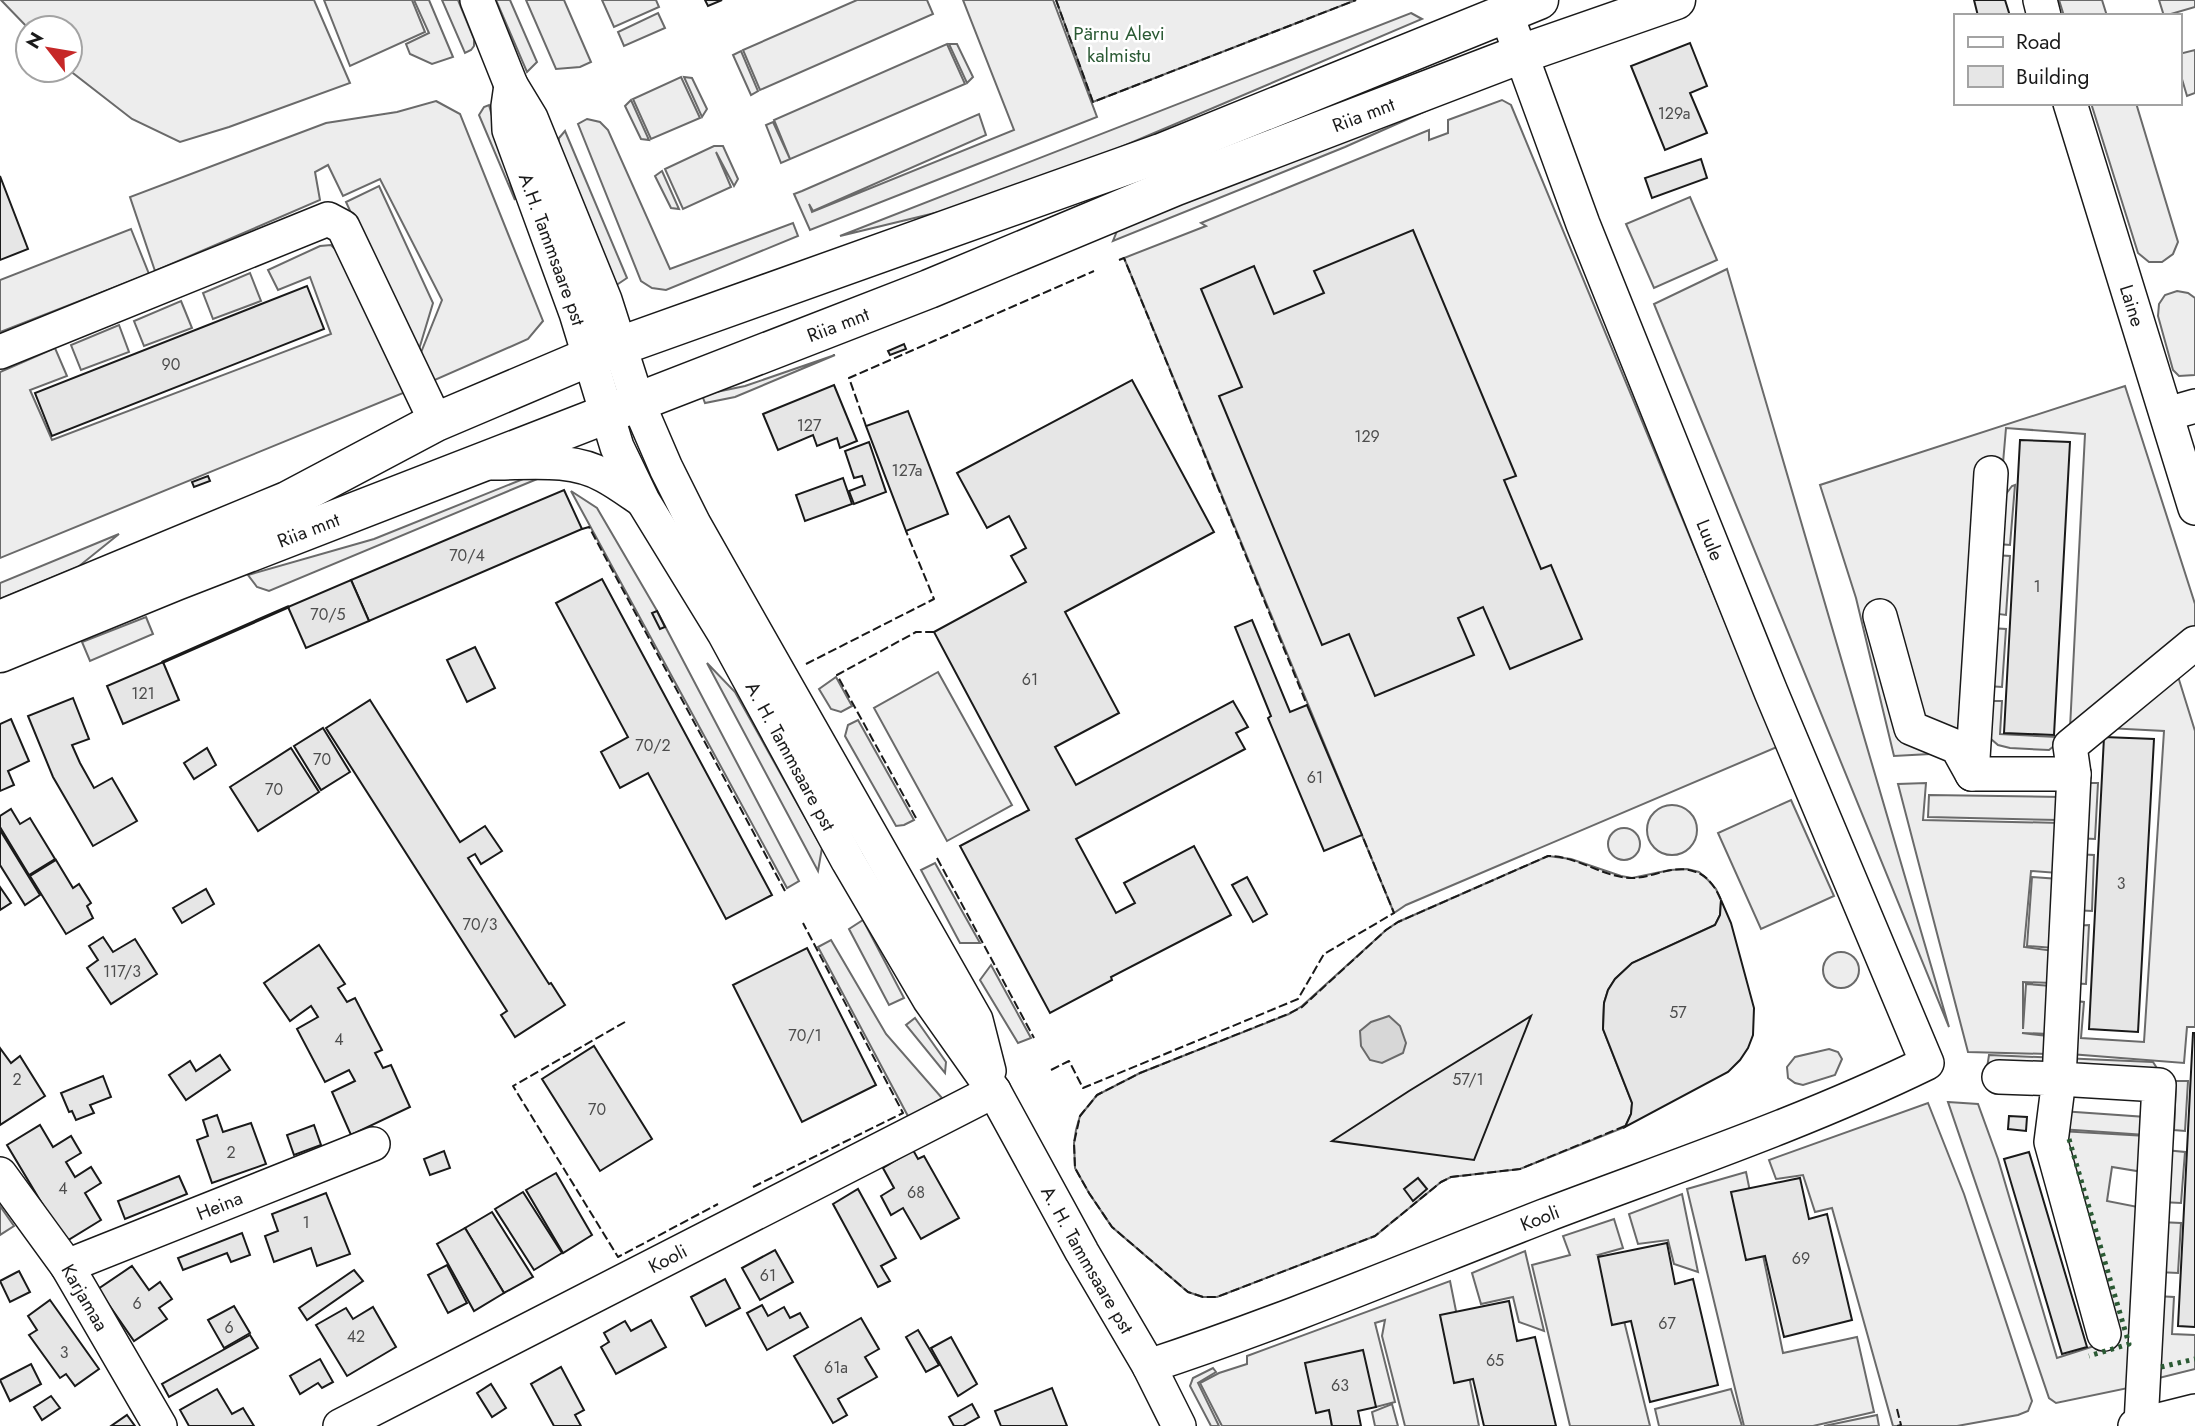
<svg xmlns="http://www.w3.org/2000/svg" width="2195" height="1426" viewBox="0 0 2195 1426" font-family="Jost,sans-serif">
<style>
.built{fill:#ededed;stroke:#6a6a6a;stroke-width:2}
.water{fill:#d7d7d7;stroke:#6a6a6a;stroke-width:2}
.building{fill:#e6e6e6;stroke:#1a1a1a;stroke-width:2}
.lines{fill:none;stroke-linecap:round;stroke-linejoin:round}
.minor-casing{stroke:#1a1a1a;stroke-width:36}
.major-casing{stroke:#1a1a1a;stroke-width:41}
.minor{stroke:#fff;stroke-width:33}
.major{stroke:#fff;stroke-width:38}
.hedge{stroke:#2b5a34;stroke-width:5;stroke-dasharray:3.5 5;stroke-linecap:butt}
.fence{stroke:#1a1a1a;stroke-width:2;stroke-dasharray:9 3.5;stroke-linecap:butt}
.wall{stroke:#1a1a1a;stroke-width:3.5}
.labels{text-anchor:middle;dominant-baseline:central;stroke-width:5;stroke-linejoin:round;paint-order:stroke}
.number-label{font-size:16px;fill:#4d4d4d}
.park-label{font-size:19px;fill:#2b5a34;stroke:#fff}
.street-label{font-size:19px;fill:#1a1a1a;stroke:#fff}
</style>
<rect width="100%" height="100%" fill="#fff"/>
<g class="built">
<polygon points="1,0 314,0 350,83 229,127 180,142 132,119 69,70 70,28 28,28"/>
<polygon points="324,0 412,0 425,32 350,66"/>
<polygon points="414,0 429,0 453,57 432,64 410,54 406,44 429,33"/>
<polygon points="442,0 458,0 474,39 474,46 471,50 465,53"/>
<polygon points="496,0 510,0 537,62 527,72"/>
<polygon points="526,0 564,0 591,62 580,67 556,69"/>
<polygon points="602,0 656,0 659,7 614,27"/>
<polygon points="857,0 927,0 933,14 760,90 743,50"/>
<polygon points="963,0 1053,0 1097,117 810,230 794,194 802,191 979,114 986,135 813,211 809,204 812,212 1014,130"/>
<polygon points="1056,0 1356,0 1093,102"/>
<polygon points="2059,0 2102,0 2107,16 2064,16"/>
<polygon points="2159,0 2195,0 2195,7 2164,16"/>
<polygon points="658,13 665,28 624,46 618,32"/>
<polygon points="1411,13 1422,19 1060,173 968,205 840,236"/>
<polygon points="947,44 965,84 781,163 766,125 773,122 790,159 774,120"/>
<polygon points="949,44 957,44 973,77 967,83"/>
<polygon points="2195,50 2195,93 2187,96 2179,69 2179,54"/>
<polygon points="741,51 758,91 751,95 733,55"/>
<polygon points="681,77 700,118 651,139 633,99"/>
<polygon points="684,77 692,78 707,109 702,117"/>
<polygon points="631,100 649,140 641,139 625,106"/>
<polygon points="1502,100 1511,105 1777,747 1406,905 1394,913 1124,258 1206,226 1201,223 1429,130 1429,140 1448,133 1448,120"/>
<polygon points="436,101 460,114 543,321 528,339 428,383 418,360 442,300 380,179 343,196 328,165 315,172 320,200 155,271 130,197 326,123 397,112"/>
<polygon points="1446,102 1345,147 1113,241 1119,226"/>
<polygon points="2091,103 2136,103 2178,242 2173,254 2162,262 2149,262 2138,253"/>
<polygon points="489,105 515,200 479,115 484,107"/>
<polygon points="587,119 600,122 608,130 670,269 793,223 798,236 666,290 652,288 641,281 578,124"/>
<polygon points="565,131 627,278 615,286 558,145 559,138"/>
<polygon points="714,146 723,146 738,179 734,186 716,152 731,187 683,209 665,169"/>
<polygon points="662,171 679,209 671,208 655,176"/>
<polygon points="379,186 433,303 417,356 346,202"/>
<polygon points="1690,197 1717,260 1654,288 1626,224"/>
<polygon points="131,229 149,274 0,332 0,280"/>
<polygon points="331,245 340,254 408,391 0,558 0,372 55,348 67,376 30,390 52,440 331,334 310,277 278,290 268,270 320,246"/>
<polygon points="1727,269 1949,1027 1654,304"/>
<polygon points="250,273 261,301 213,319 203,293"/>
<polygon points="2177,291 2188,293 2195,298 2195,375 2179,376 2173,370 2158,316 2159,304 2165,295"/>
<polygon points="181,301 192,328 144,346 134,321"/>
<polygon points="119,325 129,352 81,370 71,345"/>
<polygon points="835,355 735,397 705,403 702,395 745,386"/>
<polygon points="2125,386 2195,604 2195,630 2070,728 2085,434 2006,428 2002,475 1964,738 1933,726 1930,754 1894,756 1856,598 1820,485"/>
<polygon points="528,477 542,477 269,591 257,587 248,575 374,539"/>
<polygon points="2015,485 2010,545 1998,544 2000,502 2012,486"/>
<polygon points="571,491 597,508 656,609 799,881 787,888"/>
<polygon points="119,534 78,567 0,599 0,583"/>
<polygon points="1994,555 2010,556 2006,615 1990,613"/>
<polygon points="146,617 153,634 90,661 82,642"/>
<polygon points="1990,628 2006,629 2002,687 1987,686"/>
<polygon points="707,663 735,692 822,848 818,871"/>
<polygon points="2176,670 2195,731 2195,1027 2187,1027 2184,1063 2070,1054 2067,1000 2084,1002 2081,1038 2144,1042 2164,731 2106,728"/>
<polygon points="938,672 1012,805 947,841 874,708"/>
<polygon points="836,677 852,706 841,712 831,709 819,689"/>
<polygon points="1985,701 2002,701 2000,734 2057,737 2060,741 2049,750 2010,748 1998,745 1991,739"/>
<polygon points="858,720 914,820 904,825 896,826 845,736 848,725"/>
<polygon points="1926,783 1923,820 2061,823 2058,873 2031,871 2024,947 2054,951 2052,983 2023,982 2023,1029 2026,984 2052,986 2050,1034 2022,1033 2048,1036 2048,1054 1968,1052 1898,784"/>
<polygon points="2087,783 2098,783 2095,839 2075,838"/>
<polygon points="1929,795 2062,797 2059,820 1928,817"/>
<polygon points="1791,800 1834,896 1761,929 1718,833"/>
<circle cx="1672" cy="830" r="25"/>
<circle cx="1624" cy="844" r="16"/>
<polygon points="2074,854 2094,855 2092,911 2072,910"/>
<polygon points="1548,856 1571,859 1621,876 1632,878 1670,870 1687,869 1699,872 1708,880 1716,889 1721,900 1720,915 1715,925 1632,963 1615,979 1608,990 1604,1003 1603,1029 1632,1103 1631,1114 1625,1127 1520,1169 1451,1177 1441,1182 1375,1236 1217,1297 1203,1297 1188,1292 1112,1227 1089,1193 1075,1168 1074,1143 1076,1130 1080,1116 1097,1095 1140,1073 1289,1014 1302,1006 1386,930 1398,922"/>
<polygon points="935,863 980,943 960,943 921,870"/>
<polygon points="2032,877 2059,879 2054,948 2027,946"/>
<polygon points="863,920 904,998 889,1005 849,929"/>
<polygon points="2089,925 2086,984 2068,983 2070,926"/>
<polygon points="831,940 886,1034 942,1098 909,1118 818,947"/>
<circle cx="1841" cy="970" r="18"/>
<polygon points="991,965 1031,1038 1018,1043 980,980"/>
<polygon points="915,1018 946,1062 945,1073 906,1025"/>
<polygon points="1829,1049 1838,1052 1842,1059 1835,1075 1803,1085 1795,1083 1788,1078 1787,1067 1795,1057"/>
<polygon points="1989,1055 2153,1062 2165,1081 1986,1074"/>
<polygon points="2176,1081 2188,1081 2185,1131 2174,1130"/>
<polygon points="1948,1102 1978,1104 1998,1159 2057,1358 2119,1338 2060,1131 2147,1136 2143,1172 2112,1167 2107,1201 2143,1208 2133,1387 2056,1403 2049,1398"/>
<polygon points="1928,1103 1964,1194 2032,1401 2028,1411 2018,1415 1957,1426 1893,1426 1832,1208 1815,1212 1803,1175 1776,1179 1769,1160"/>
<polygon points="2061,1111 2146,1117 2146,1135 2060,1129"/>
<polygon points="2165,1150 2185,1152 2181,1203 2161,1202"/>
<polygon points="1746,1172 1783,1353 1857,1337 1874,1412 1813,1426 1744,1426 1687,1189"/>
<polygon points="1682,1194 1698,1272 1674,1264 1668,1240 1638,1244 1629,1214"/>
<polygon points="0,1206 14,1226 0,1235"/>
<polygon points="1614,1219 1623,1248 1598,1255 1609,1260 1650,1426 1570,1426 1532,1265 1570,1255 1563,1236"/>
<polygon points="2159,1222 2181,1223 2178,1273 2157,1272"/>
<polygon points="1525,1251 1544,1331 1519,1322 1513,1297 1481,1304 1472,1273"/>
<polygon points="1450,1281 1479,1426 1405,1426 1382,1336 1385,1320 1375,1323 1395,1402 1376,1407 1368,1400 1329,1410 1332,1426 1222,1426 1200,1383 1219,1373 1247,1364 1247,1356"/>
<polygon points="2156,1296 2174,1297 2172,1334 2195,1335 2195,1369 2155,1379"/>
<polygon points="1213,1368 1216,1372 1198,1383 1219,1426 1211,1426 1190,1386 1193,1378"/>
<polygon points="1731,1389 1742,1426 1659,1426 1655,1409"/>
<polygon points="1392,1404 1398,1426 1375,1426 1372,1412"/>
<polygon points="1877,1415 1879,1426 1824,1426"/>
</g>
<polygon class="water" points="1389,1016 1400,1026 1406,1043 1403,1053 1382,1063 1370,1060 1361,1046 1360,1031 1371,1022"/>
<g class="building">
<polygon points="705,0 722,0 708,6"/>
<polygon points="1974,0 2005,0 2010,16 1978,16"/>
<polygon points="1690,43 1707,86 1690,93 1707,133 1665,150 1631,66"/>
<polygon points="1701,159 1707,178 1652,198 1645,178"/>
<polygon points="0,176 28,249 0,260"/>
<polygon points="1413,230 1516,476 1504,480 1541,569 1551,565 1582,639 1510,669 1483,607 1458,618 1474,655 1375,696 1349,634 1322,645 1219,396 1242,387 1201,289 1254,266 1274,314 1324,293 1314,271"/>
<polygon points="307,286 324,329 52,436 35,393"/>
<polygon points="904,344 906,349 890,355 888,351"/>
<polygon points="1132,380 1214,532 1065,612 1119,713 1055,747 1076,785 1233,701 1248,727 1236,733 1245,749 1076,839 1116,913 1135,903 1124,883 1194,846 1231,915 1111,977 1112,980 1050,1013 960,846 1029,810 934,632 1026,582 1011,556 1026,548 1009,516 987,528 957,473"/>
<polygon points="834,385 857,441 840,448 837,438 817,446 813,435 778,450 763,414"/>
<polygon points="908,411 948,514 906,531 866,426"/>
<polygon points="2020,440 2070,442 2054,735 2004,733"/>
<polygon points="869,442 886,492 854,504 849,491 865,485 862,476 854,478 845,451"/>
<polygon points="208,476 210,481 194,487 192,482"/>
<polygon points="843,478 852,504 805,521 796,495"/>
<polygon points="564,490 582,529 369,621 351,580"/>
<polygon points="602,579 772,895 726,919 648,773 620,788 601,752 628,737 556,603"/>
<polygon points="351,580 369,621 306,648 288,607"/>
<polygon points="657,611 665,627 660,629 652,613"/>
<polygon points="1252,620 1290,712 1307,705 1362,835 1324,851 1268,718 1271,716 1235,627"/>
<polygon points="475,647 495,688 467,702 447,660"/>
<polygon points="163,662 179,700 123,724 107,686"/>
<polygon points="73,698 89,739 72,745 80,763 94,788 112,778 137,821 93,846 53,777 28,716"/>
<polygon points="370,700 460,842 485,826 502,851 481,864 475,854 468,858 549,984 551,983 565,1005 515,1037 501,1015 507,1011 326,728"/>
<polygon points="11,719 29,761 8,771 14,785 0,791 0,724"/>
<polygon points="323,728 350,772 321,790 294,746"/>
<polygon points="2104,737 2154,739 2138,1032 2089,1029"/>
<polygon points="207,748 216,765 194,779 184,763"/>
<polygon points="291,748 319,792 258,831 230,787"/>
<polygon points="11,809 20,824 30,818 55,859 29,875 0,827 0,816"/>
<polygon points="0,830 40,895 25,905 0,865"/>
<polygon points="56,860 73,888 79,884 91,903 87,906 93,918 66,934 30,876"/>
<polygon points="1247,877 1267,914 1253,922 1232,885"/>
<polygon points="0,887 11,903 0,910"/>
<polygon points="206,889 214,904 182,923 173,908"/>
<polygon points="1721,900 1731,923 1754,1008 1753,1035 1748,1048 1740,1060 1728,1072 1625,1127 1631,1114 1632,1103 1603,1029 1604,1003 1608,990 1615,979 1632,963 1715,925 1720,915"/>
<polygon points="103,937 113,952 135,939 157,974 111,1004 87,968 98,960 89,946"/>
<polygon points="319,945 345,984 338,988 347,1002 355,998 382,1050 375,1053 383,1068 391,1065 410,1107 351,1135 332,1092 355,1081 349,1070 325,1082 297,1029 318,1017 311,1006 290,1021 264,983"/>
<polygon points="807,948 876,1085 802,1122 733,985"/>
<polygon points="1531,1016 1474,1160 1332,1141 1409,1091"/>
<polygon points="2193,1033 2195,1033 2195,1327 2178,1326"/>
<polygon points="594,1046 652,1139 600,1171 542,1079"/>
<polygon points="0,1048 11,1063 20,1056 45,1096 0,1125"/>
<polygon points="220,1055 230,1070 186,1100 169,1075 190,1061 196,1071"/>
<polygon points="103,1076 111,1097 90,1105 94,1113 76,1120 72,1111 69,1112 61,1093"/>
<polygon points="217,1115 223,1132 251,1123 266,1164 212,1183 197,1140 208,1136 203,1120"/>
<polygon points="2009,1116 2027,1117 2026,1131 2008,1129"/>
<polygon points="40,1125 53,1147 71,1136 81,1153 66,1162 75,1177 91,1167 101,1183 85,1193 101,1220 65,1242 7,1145"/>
<polygon points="314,1125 321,1145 294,1155 287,1135"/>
<polygon points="913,1150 918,1159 924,1156 959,1218 921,1239 903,1208 891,1215 881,1196 894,1188 883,1168"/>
<polygon points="444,1151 450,1168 430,1175 424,1159"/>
<polygon points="2029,1152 2087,1347 2062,1354 2004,1159"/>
<polygon points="556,1173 592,1235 563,1253 526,1190"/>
<polygon points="179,1176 187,1194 125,1219 118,1201"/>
<polygon points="1418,1178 1427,1189 1413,1201 1404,1189"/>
<polygon points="1800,1178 1809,1219 1827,1214 1852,1320 1784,1337 1765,1256 1746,1260 1731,1192"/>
<polygon points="858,1189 896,1258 881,1266 890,1281 878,1287 833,1204"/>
<polygon points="523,1192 562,1253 534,1270 495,1209"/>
<polygon points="326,1193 350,1254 317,1266 311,1248 274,1262 265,1236 278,1231 272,1214"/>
<polygon points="492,1212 533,1277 504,1293 465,1228"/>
<polygon points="465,1228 504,1293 474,1311 437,1244"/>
<polygon points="242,1233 250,1255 231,1262 227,1253 183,1270 178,1258"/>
<polygon points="1667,1243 1675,1284 1693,1279 1718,1385 1650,1402 1631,1321 1612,1325 1598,1257"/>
<polygon points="775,1250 793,1282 760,1300 742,1268"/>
<polygon points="447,1265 467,1303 448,1313 428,1275"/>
<polygon points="132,1266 149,1290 160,1282 172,1299 159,1308 167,1319 134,1341 98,1289"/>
<polygon points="354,1270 363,1281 307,1320 299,1308"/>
<polygon points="19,1271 30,1292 10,1302 0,1281"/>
<polygon points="725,1279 740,1308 706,1326 691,1297"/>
<polygon points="50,1300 99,1369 75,1386 66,1374 60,1378 29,1335 37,1330 28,1316"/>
<polygon points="1509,1301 1517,1341 1535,1337 1556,1426 1484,1426 1473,1379 1454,1383 1440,1315"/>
<polygon points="762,1305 768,1316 784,1307 790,1318 800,1313 808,1327 767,1350 747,1313"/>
<polygon points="234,1306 250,1333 224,1348 208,1320"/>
<polygon points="373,1307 396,1347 347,1376 316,1325 346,1308 353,1319"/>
<polygon points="861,1318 879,1349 865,1357 877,1377 838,1399 847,1415 833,1423 794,1356"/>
<polygon points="651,1320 666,1347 616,1374 601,1347 609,1342 604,1333 625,1321 631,1331"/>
<polygon points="918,1330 939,1365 926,1372 906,1337"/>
<polygon points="250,1335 258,1348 169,1397 162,1384"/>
<polygon points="951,1337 977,1384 958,1396 931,1348"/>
<polygon points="1363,1350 1376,1407 1358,1411 1361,1426 1332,1426 1329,1410 1316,1413 1305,1363"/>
<polygon points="320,1359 333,1382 322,1388 318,1383 300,1394 290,1376"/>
<polygon points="31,1364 41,1384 10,1401 0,1380"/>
<polygon points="561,1367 584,1410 575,1415 581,1426 554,1426 531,1384"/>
<polygon points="491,1384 506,1408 492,1417 477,1393"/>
<polygon points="1052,1388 1067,1426 1001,1426 995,1411"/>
<polygon points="217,1389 232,1414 243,1408 254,1426 189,1426 180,1410"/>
<polygon points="51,1396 60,1408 42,1420 34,1407"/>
<polygon points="972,1404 979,1417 963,1426 954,1426 949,1417"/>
<polygon points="127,1415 135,1426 111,1426"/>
</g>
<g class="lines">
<g class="minor-casing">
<g id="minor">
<polyline points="477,0 511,85 531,118 605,300 638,403 666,468 694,524 976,1020 989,1071"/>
<polyline points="2040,0 2044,16"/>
<path id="s1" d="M511,85L508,106L509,130L576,313L617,447L643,501L724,633L848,861L929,999L994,1091L1082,1252L1149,1366L1179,1426"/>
<path id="s2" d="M2070,103L2195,508"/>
<polyline points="0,352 328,219 343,227 436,422"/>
<polyline points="2167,414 2195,406"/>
<path d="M492,463C530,463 571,457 605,476C618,483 630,492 642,500"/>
<polyline points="1880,616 1911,728 1957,747 1972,774 2074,774 2059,1079 2159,1085 2141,1424"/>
<polyline points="1972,774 1991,473"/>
<polyline points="2074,774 2070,746 2195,643"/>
<polyline points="1999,1077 2059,1079 2051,1142 2104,1334"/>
<path id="s3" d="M0,1174L67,1266L160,1426"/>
<path id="s4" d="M67,1266L373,1144"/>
<path id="s5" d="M1149,1366C1283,1322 1413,1267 1544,1216C1673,1167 1804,1123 1927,1063L1771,692L1583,224L1506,13"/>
<path id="s6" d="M340,1426L994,1091"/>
<polyline points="2135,1426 2195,1411"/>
</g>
</g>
<g class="major-casing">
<g id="major">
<polyline points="0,620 287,501 436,422 589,357 1161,153 1539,0"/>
<path id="s7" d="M0,653L176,581L929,289L1176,186L1521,54L1676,0"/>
</g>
</g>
<use href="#minor" class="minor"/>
<use href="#major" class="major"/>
<g class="hedge">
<polyline points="2069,1139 2129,1344 2089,1356"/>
<polyline points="2161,1367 2195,1359"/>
</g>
<g class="fence">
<polyline points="1056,0 1093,102 1356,0"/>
<polyline points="1119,260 1124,258 1307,705"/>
<polyline points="866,426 849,378 1094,271"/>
<polyline points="582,529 589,527 785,891"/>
<polyline points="806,664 934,599 906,531"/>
<polyline points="916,818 837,675 916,632 934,632"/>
<polyline points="937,858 1034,1038"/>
<polyline points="625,1022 513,1086 618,1257 718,1204"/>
<polyline points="1051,1070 1069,1061 1083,1088 1298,999 1324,954 1394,913 1362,835"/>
<path d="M1625,1126L1520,1169L1451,1177L1441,1182L1375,1236L1217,1297H1203L1188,1292L1112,1227L1089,1193L1075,1168L1074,1143L1080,1116L1097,1095L1140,1073L1288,1014L1302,1007L1386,930L1398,922L1548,856C1578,856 1604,878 1632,878C1654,878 1674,863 1696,872C1708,876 1716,888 1721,900"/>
<polyline points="753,1187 903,1113 803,923"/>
<polyline points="1897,1409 1901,1425 1897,1426"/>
</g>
<polyline class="wall" points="163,662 288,607"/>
</g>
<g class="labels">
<g class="number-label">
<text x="1674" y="113">129a</text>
<text x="171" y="364">90</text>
<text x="809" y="425">127</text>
<text x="1367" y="436">129</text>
<text x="907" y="470">127a</text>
<text x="467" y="555">70/4</text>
<text x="2037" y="586">1</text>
<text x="328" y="614">70/5</text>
<text x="1030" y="679">61</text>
<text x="143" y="693">121</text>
<text x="653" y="745">70/2</text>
<text x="322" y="759">70</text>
<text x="1315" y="777">61</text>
<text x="274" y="789">70</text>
<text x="2121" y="883">3</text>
<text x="480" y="924">70/3</text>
<text x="122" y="971">117/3</text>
<text x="1678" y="1012">57</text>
<text x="805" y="1035">70/1</text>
<text x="339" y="1039">4</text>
<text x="17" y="1079">2</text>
<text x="1468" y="1079">57/1</text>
<text x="597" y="1109">70</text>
<text x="231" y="1152">2</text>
<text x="63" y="1188">4</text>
<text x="916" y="1192">68</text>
<text x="306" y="1222">1</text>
<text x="1801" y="1258">69</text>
<text x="768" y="1275">61</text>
<text x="137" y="1303">6</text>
<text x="1667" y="1323">67</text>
<text x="229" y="1327">6</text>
<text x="356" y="1336">42</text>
<text x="64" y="1352">3</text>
<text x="1495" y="1360">65</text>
<text x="836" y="1367">61a</text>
<text x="1340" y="1385">63</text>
</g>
<g class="park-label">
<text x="1119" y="33">Pärnu Alevi<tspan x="1119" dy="22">kalmistu</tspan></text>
</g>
<g class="street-label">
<text stroke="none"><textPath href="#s7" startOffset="1466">Riia mnt</textPath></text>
<text stroke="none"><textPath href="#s1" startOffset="172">A.H. Tammsaare pst</textPath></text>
<text stroke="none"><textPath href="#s2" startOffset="212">Laine</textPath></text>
<text stroke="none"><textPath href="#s7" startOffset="900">Riia mnt</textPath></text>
<text stroke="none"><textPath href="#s7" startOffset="332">Riia mnt</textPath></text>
<text transform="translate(1710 540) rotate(68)">Luule</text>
<text stroke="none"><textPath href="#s1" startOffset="735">A. H. Tammsaare pst</textPath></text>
<text stroke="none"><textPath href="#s4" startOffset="164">Heina</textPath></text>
<text stroke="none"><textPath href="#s5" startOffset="418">Kooli</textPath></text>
<text stroke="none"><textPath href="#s1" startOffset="1320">A. H. Tammsaare pst</textPath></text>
<text stroke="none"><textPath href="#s6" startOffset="368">Kooli</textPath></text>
<text stroke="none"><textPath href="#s3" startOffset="150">Karjamaa</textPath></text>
</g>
</g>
<rect x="1954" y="14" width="228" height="91" fill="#ffffff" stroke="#a3a3a3" stroke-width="2"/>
<rect x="1968" y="37" width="35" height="10" fill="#ffffff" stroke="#a3a3a3" stroke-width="2"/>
<text x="2016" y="49" font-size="21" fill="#1a1a1a">Road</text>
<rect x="1968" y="66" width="35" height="21" fill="#e6e6e6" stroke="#a3a3a3" stroke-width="2"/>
<text x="2016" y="84" font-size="21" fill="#1a1a1a">Building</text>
<g transform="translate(49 49) rotate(301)"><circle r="33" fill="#ffffff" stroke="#a3a3a3" stroke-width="2"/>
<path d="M0-5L12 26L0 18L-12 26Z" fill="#c62828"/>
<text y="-10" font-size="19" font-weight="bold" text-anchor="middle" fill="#1a1a1a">N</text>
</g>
</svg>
